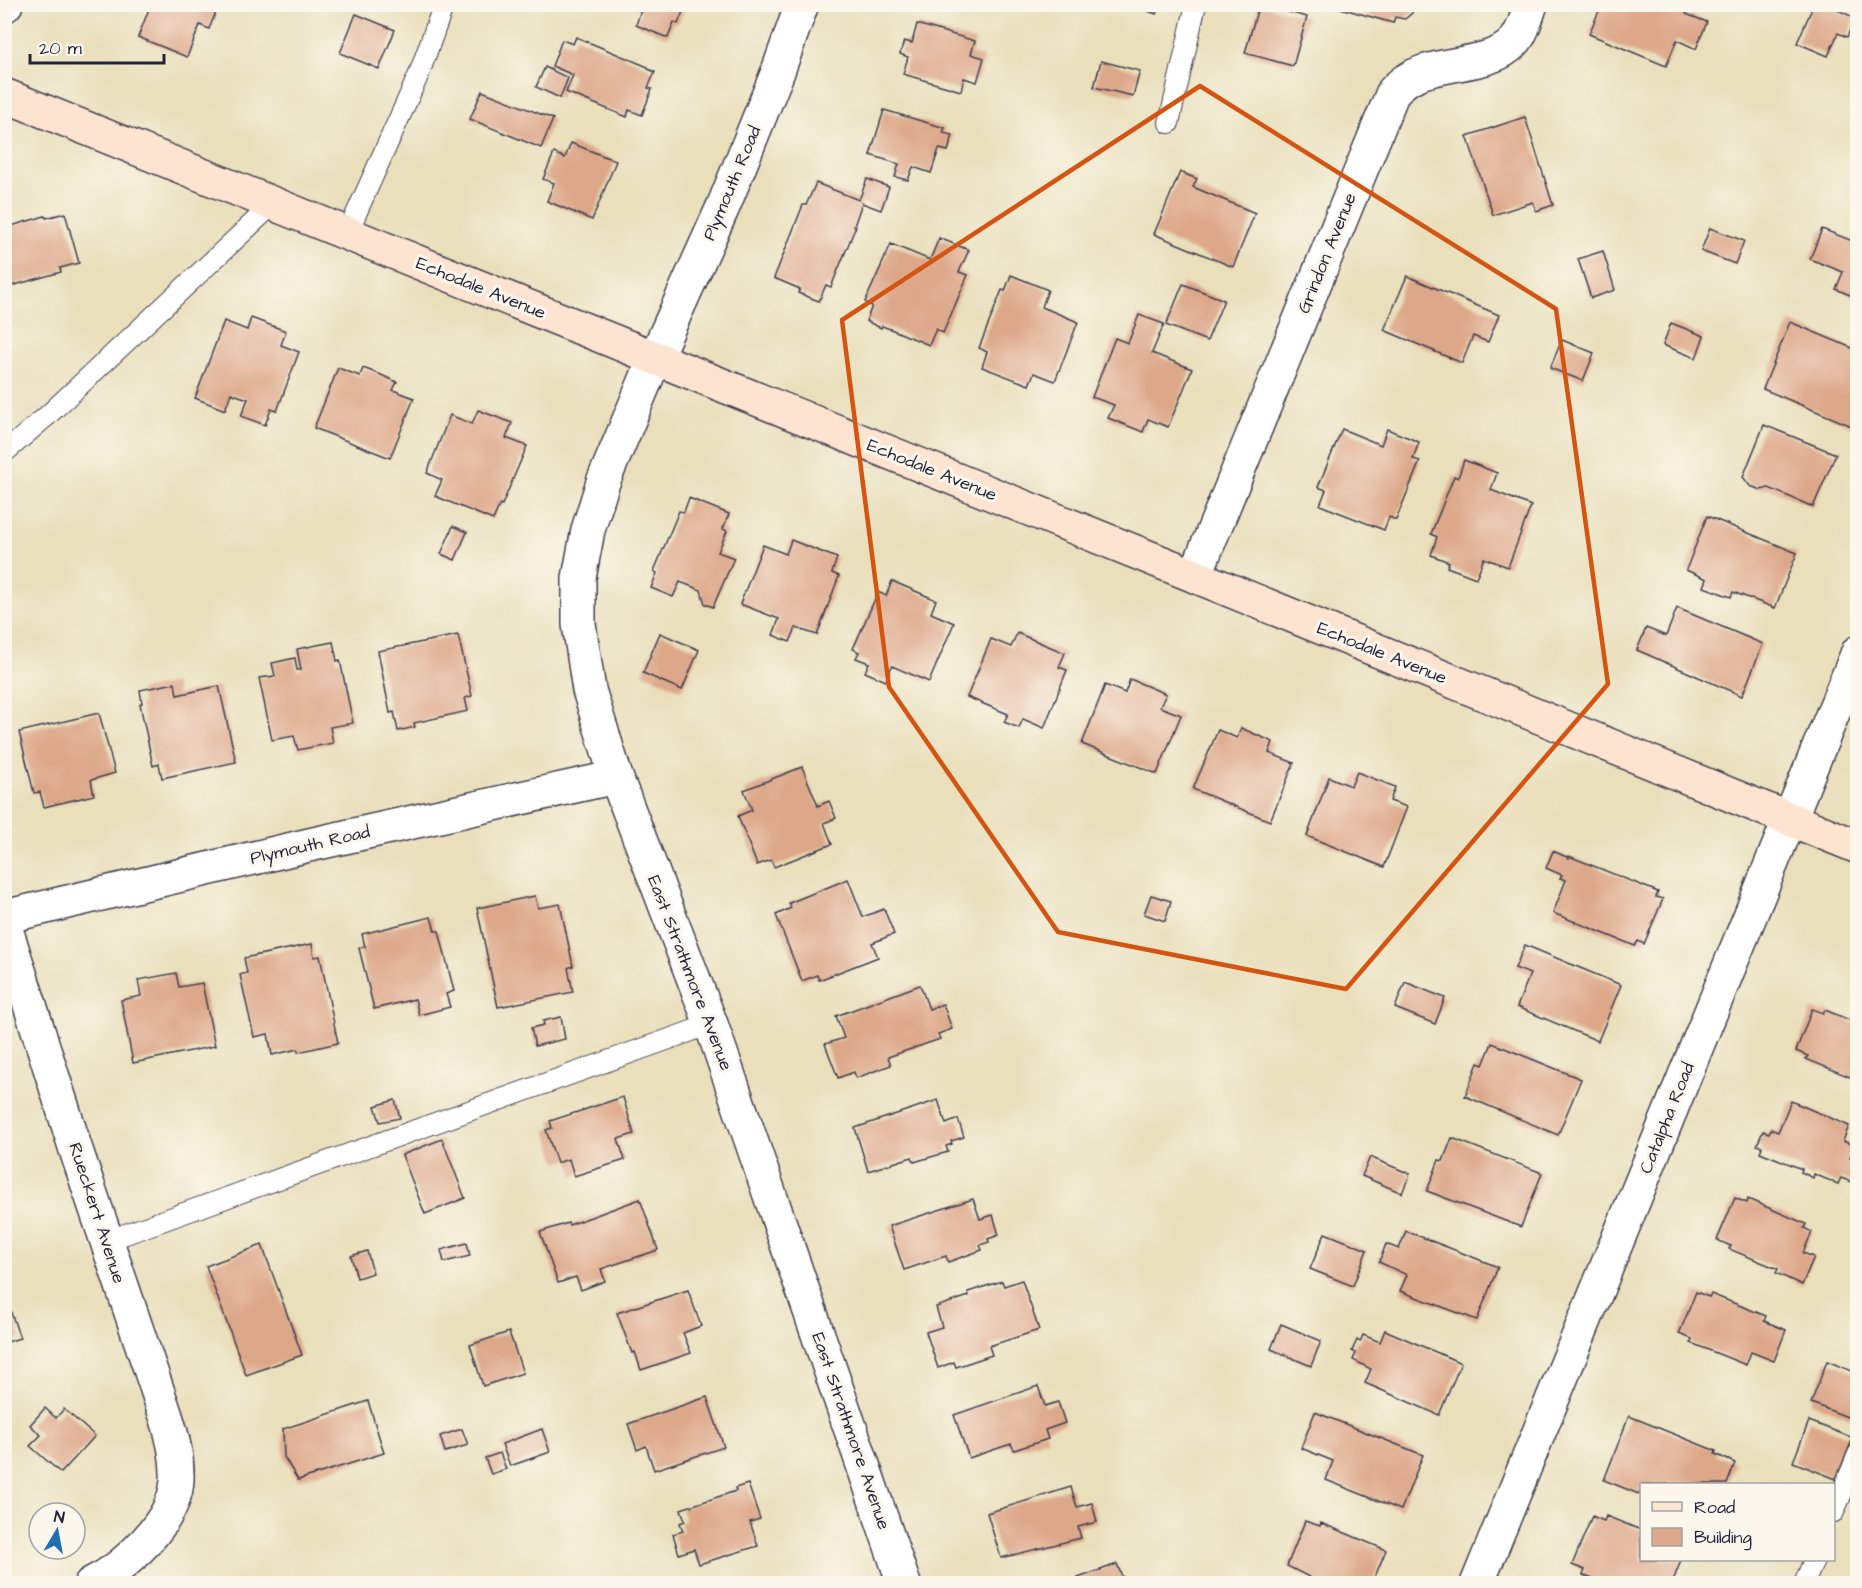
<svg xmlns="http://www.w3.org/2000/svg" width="1862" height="1588" viewBox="0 0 1862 1588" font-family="'Architects Daughter',sans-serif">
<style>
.building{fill:#dda789}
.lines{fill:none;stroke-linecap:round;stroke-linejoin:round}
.lane-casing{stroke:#403e4e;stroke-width:22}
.street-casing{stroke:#403e4e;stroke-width:36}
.secondary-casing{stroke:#403e4e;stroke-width:36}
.lane{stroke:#fff;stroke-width:20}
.street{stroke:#fff;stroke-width:33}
.secondary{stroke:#fde4d1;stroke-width:33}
.marked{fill:none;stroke:#d45411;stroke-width:4.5;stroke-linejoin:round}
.labels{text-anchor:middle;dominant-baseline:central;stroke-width:6;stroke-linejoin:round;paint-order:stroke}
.street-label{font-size:18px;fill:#22223b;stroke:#fbf7ec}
</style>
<rect width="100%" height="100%" fill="#fbf7ec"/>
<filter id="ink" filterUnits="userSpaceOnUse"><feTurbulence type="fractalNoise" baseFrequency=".0167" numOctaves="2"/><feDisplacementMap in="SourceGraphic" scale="12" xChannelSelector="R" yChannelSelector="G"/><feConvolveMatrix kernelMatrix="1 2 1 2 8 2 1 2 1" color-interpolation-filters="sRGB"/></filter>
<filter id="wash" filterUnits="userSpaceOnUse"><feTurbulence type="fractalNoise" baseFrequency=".008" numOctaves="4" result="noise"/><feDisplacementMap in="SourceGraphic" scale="24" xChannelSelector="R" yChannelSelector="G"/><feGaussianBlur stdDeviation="1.35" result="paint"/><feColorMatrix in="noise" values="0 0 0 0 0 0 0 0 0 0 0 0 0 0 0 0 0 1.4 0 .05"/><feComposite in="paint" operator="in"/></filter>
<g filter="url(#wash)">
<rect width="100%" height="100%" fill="#e9dfbb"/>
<g id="blocks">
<g class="building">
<polygon points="151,4 212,4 218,7 209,29 200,25 187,57 138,37"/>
<polygon points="627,4 686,4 678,24 674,22 668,38 636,25 641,10"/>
<polygon points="1129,4 1159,4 1156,14"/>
<polygon points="1259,4 1307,17 1293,66 1245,53"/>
<polygon points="1326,4 1414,4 1412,13 1405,19 1395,17 1393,23"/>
<polygon points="1602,4 1674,4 1687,10 1686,14 1707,22 1696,49 1677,40 1666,66 1589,34"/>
<polygon points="1814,4 1841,4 1838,10 1855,18 1847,37 1838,33 1828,56 1797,43"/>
<polygon points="356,14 395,30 379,69 340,53"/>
<polygon points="917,24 975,41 971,54 984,58 977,82 964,78 961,91 903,74 908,57 900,54 904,41 912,43"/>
<polygon points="576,37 648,67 648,69 655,72 648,88 652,89 642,115 629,110 627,117 566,92 573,75 552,66 562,40 573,44"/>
<polygon points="1101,61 1140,71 1133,96 1094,87"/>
<polygon points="545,67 568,78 560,98 536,87"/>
<polygon points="482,91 553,119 541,148 470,119"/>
<polygon points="884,110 945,128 943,133 953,135 948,151 939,149 931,173 913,167 908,180 895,177 899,164 870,155"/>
<polygon points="1525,117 1553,205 1536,211 1533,202 1493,215 1467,136"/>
<polygon points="571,143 616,161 592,220 547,201 554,183 543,179 554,153 565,158"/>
<polygon points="1180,172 1197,179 1193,187 1255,213 1233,267 1154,234"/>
<polygon points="867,179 889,187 881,210 862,203 854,226 856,226 831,287 826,285 819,301 798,293 800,289 774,278 803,205 806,205 816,183 859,200"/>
<polygon points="65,213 79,263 60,268 61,272 4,288 4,228 45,216 46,218"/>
<polygon points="1710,228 1744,241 1735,264 1701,251"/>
<polygon points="1822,229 1855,242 1855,240 1857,241 1857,298 1836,289 1843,272 1810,259"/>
<polygon points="939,238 969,250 959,272 968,275 943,333 936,329 929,345 893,330 882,326 881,328 866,321 872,306 865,302 891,244 930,260"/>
<polygon points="1603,251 1615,290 1591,298 1578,259"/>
<polygon points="1011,275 1048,290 1042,307 1078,322 1055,381 1034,373 1029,385 982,367 987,352 979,348 1002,290 1005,291"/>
<polygon points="1407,276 1499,315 1488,342 1473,336 1462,363 1384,330"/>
<polygon points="1183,284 1224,300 1207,341 1166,325"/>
<polygon points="1139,315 1164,324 1152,353 1192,369 1168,427 1148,419 1143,432 1108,418 1114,405 1092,397 1115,338 1128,343"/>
<polygon points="251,318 286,331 281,345 299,352 277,411 271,409 265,425 241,416 248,399 239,396 231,393 225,410 195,398 224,321 247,330"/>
<polygon points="1790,322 1857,350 1857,417 1854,427 1763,389"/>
<polygon points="1671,323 1704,336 1696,358 1663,345"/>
<polygon points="1562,340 1594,353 1583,381 1550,368"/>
<polygon points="338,368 360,376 363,368 379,374 397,382 393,390 414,398 390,458 314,428"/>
<polygon points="478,410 512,423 506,438 527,446 502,505 500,504 493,520 435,496 442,480 427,473 450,415 472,424"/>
<polygon points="1764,425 1836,454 1813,507 1769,488 1761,490 1750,486 1743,477"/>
<polygon points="1342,429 1381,445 1387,429 1419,442 1413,459 1420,461 1396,520 1389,517 1384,530 1320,505 1326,490 1318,487"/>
<polygon points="1464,460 1497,473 1491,490 1531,506 1508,567 1484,558 1476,578 1447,567 1449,562 1431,555 1437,537 1431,534 1454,476 1458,478"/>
<polygon points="689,498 729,514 723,529 727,531 718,552 734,558 713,607 705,604 701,590 680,582 673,597 651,588 657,573 654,571 679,511 684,512"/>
<polygon points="1707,516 1797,553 1775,608 1733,592 1731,597 1704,587 1707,579 1686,570"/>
<polygon points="453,526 467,532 455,560 441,554"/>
<polygon points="791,540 837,558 832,573 839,576 817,635 796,628 790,642 773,635 779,619 740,604 763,545 786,554"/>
<polygon points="892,581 936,600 931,613 954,623 929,682 892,666 886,681 865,672 869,663 856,658 859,652 853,649 878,592 886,596"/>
<polygon points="1677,608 1763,644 1742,696 1637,650 1646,628 1666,636"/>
<polygon points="660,633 699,650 682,690 643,673"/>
<polygon points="1017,633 1065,653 1059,667 1067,670 1044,728 1023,719 1019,728 1004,722 1008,714 967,697 991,639 1011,647"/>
<polygon points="458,635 472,696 465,698 468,711 414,723 415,727 398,731 394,712 390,713 378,651"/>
<polygon points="333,642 337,661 340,660 353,723 330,727 333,743 298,750 294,736 272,740 259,678 275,676 272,663 295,658 297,670 301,670 297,649"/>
<polygon points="1130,679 1166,694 1160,707 1181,715 1157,774 1082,744 1105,685 1125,693"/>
<polygon points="175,683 177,695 219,686 236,762 162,778 159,764 153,766 140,704 142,703 140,690"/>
<polygon points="99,713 115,773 91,780 94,795 44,807 40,792 34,793 19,732"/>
<polygon points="1241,728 1273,742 1269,753 1294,763 1270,821 1193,789 1218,730 1237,738"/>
<polygon points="802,767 818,806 829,801 836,818 824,823 832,844 774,867 771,860 757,865 738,816 752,810 744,790"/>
<polygon points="1357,772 1395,787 1390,801 1407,807 1384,867 1307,836 1329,777 1351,786"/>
<polygon points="1553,851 1569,858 1569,856 1658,892 1656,897 1663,899 1644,944 1638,941 1635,946 1553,913 1566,880 1560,878 1562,875 1546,868"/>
<polygon points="848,879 863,917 884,909 894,934 872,943 878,957 819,980 817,975 802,981 776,915 791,908 789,903"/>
<polygon points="1151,895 1171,901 1165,921 1144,914"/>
<polygon points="535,896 538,908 560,904 573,966 568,968 573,992 498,1007 477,908"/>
<polygon points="431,917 435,931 439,931 454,991 446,994 450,1007 419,1015 415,999 374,1009 359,948 365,947 362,934"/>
<polygon points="312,944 314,957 320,956 338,1043 298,1052 298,1049 272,1055 268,1034 254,1037 240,975 247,973 244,958"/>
<polygon points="1525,945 1621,985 1598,1041 1517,1007 1530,974 1515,968"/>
<polygon points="176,973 179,987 202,983 215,1046 133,1063 121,1000 141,996 138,980"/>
<polygon points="1405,982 1445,998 1435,1024 1395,1008"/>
<polygon points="920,985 929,1009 943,1004 952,1029 938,1034 940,1039 888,1057 891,1065 856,1078 854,1072 838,1078 825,1044 844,1038 836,1016"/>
<polygon points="1812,1009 1823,1013 1825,1010 1857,1023 1857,1080 1806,1059 1808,1056 1796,1051"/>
<polygon points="561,1017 565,1039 535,1046 531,1028 544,1025 543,1021"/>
<polygon points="1492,1043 1581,1079 1558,1135 1465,1096 1478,1063 1483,1065"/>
<polygon points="623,1097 634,1134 618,1139 625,1160 574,1176 569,1159 557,1163 546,1130 552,1128 550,1121"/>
<polygon points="395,1100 400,1118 380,1122 375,1106"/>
<polygon points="938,1100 946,1124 958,1119 964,1137 951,1141 952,1144 946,1146 948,1152 914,1162 912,1157 868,1171 855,1128"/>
<polygon points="1791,1101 1849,1126 1843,1141 1855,1146 1850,1158 1857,1161 1857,1176 1854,1183 1841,1178 1838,1184 1814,1174 1813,1178 1801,1172 1802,1169 1760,1152 1762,1147 1757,1145 1763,1131 1769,1133 1771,1129 1778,1132"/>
<polygon points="1452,1138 1542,1173 1521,1227 1427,1191 1439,1160 1443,1161"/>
<polygon points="442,1139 465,1198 425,1214 402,1155"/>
<polygon points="1370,1157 1410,1174 1402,1193 1362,1176"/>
<polygon points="1735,1198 1747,1203 1748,1199 1806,1224 1804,1228 1812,1232 1803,1253 1814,1257 1802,1285 1776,1273 1778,1269 1729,1249 1731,1246 1717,1240"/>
<polygon points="640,1199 658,1250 601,1269 605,1281 581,1290 576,1277 558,1283 540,1232 568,1223 569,1225"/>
<polygon points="973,1199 980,1219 993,1215 999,1235 988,1239 989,1242 980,1245 982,1250 948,1262 946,1256 904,1270 889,1226"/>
<polygon points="1406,1231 1498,1267 1477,1320 1400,1291 1407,1275 1379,1262 1386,1244 1399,1249"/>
<polygon points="1325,1233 1367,1250 1353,1286 1310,1269"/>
<polygon points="467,1243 470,1256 444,1262 441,1250"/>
<polygon points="262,1245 302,1355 246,1375 206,1266"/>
<polygon points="367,1251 373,1273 357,1278 351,1256"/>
<polygon points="1022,1280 1039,1330 989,1346 992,1355 956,1367 954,1362 938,1368 926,1332 942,1327 936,1307 969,1296 968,1292 1002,1281 1004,1286"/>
<polygon points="688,1290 701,1326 683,1333 691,1353 641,1370 635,1352 632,1353 617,1313"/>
<polygon points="1696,1292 1709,1297 1711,1294 1766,1316 1764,1321 1786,1330 1774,1361 1751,1352 1746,1365 1691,1343 1692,1339 1679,1334"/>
<polygon points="9,1307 20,1338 4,1343 4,1309"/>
<polygon points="1281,1324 1321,1341 1311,1366 1271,1349"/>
<polygon points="1385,1330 1461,1363 1439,1415 1365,1383 1371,1369 1353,1360 1356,1353 1352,1351 1357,1340 1360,1342 1363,1335 1380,1342"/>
<polygon points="509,1332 523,1373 483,1386 470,1345"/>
<polygon points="1827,1361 1857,1373 1857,1398 1850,1418 1811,1403"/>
<polygon points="1038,1386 1045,1406 1058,1402 1065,1423 1045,1430 1048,1439 1014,1450 1011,1444 969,1458 954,1415"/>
<polygon points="707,1397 724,1447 654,1470 646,1446 637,1450 628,1424"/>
<polygon points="368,1401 384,1453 298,1480 284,1457 283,1429"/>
<polygon points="45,1408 56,1418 64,1409 95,1436 61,1473 30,1446 41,1435 30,1425"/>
<polygon points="1315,1412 1423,1455 1401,1510 1326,1480 1333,1461 1301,1448"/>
<polygon points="1629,1416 1716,1451 1715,1454 1735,1463 1727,1484 1642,1484 1641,1495 1604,1480"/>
<polygon points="1809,1421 1853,1438 1836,1479 1793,1462"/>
<polygon points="462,1429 468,1445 445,1452 440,1436"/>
<polygon points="542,1429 550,1452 510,1466 502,1444"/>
<polygon points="500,1453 506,1469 491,1474 485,1458"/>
<polygon points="748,1484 760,1519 750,1522 758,1546 699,1564 694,1549 679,1554 673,1534 683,1531 680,1523 685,1521 681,1509 736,1491 735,1488"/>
<polygon points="1071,1487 1077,1507 1092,1503 1097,1522 1078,1527 1081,1538 1001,1558 987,1513"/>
<polygon points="1592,1516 1604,1521 1606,1516 1641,1530 1641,1560 1681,1560 1672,1584 1604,1584 1583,1575 1585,1570 1572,1565"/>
<polygon points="1305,1521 1320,1526 1321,1523 1386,1550 1372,1584 1323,1584 1287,1566"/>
<polygon points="1117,1564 1125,1584 1064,1584 1064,1583"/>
</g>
</g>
</g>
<g filter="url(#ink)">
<use href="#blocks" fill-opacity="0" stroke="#403e4e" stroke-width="1.5"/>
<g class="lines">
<g class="lane-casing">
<g id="lane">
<polyline points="1169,123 1196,4"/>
<polyline points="347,234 419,74 444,4"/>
<polyline points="4,453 48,415 273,204"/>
<polyline points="106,1241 711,1024"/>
<polyline points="1834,1512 1858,1454"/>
<polyline points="1804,1584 1814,1560"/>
</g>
</g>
<g class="street-casing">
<g id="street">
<polyline points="802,4 777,74 723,207 655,358 603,482 588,530 579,578 579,624 589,690 616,777 711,1024 904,1584"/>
<polyline points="4,6 6,4"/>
<path d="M1195,576L1393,92C1423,55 1485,73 1514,42C1522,34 1527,16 1531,4"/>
<polyline points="4,917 309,845 616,777"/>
<path d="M4,923L76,1150L166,1416C173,1437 178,1457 177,1480C175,1521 126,1567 91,1584"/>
<polyline points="1477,1584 1858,652"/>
</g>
</g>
<g class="secondary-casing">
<polyline id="secondary" points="4,95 1195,576 1858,847"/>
</g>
<use href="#lane" class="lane"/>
<use href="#street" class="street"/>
<use href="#secondary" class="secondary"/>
</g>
</g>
<path class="marked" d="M1200,86L1556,309L1608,684L1346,989L1058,932L889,687L842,320Z"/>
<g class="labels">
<g class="street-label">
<text transform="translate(732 183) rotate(-67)">Plymouth Road</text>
<text transform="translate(1327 253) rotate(-68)">Grindon Avenue</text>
<text transform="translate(481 288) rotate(22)">Echodale Avenue</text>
<text transform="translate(932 470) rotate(22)">Echodale Avenue</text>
<text transform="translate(1382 653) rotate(22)">Echodale Avenue</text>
<text transform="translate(310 845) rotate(-13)">Plymouth Road</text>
<text transform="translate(690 973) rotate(69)">East Strathmore Avenue</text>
<text transform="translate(1667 1118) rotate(-68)">Catalpha Road</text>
<text transform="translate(97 1213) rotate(72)">Rueckert Avenue</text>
<text transform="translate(851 1431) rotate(71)">East Strathmore Avenue</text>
</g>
</g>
<rect width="1862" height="1588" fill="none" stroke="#fbf7ec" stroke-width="24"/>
<rect x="1640" y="1483" width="195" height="78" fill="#fbf7ec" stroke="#a4a2a5" stroke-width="1.5"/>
<rect x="1652" y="1502" width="30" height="9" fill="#fde4d1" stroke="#a4a2a5" stroke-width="1.5"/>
<text x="1694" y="1513" font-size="18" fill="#22223b">Road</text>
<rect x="1652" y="1528" width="30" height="18" fill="#dda789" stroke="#a4a2a5" stroke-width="1.5"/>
<text x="1694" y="1543" font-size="18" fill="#22223b">Building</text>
<g transform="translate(57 1531) rotate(10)"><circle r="28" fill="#fbf7ec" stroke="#a4a2a5" stroke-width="1.5"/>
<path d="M0-4.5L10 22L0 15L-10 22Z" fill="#1f6fb2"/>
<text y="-9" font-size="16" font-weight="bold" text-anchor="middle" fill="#22223b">N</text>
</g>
<path d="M30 54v9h134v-9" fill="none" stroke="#22223b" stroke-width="3"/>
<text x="39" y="54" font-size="18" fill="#22223b" stroke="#fbf7ec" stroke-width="4.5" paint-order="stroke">20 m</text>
</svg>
